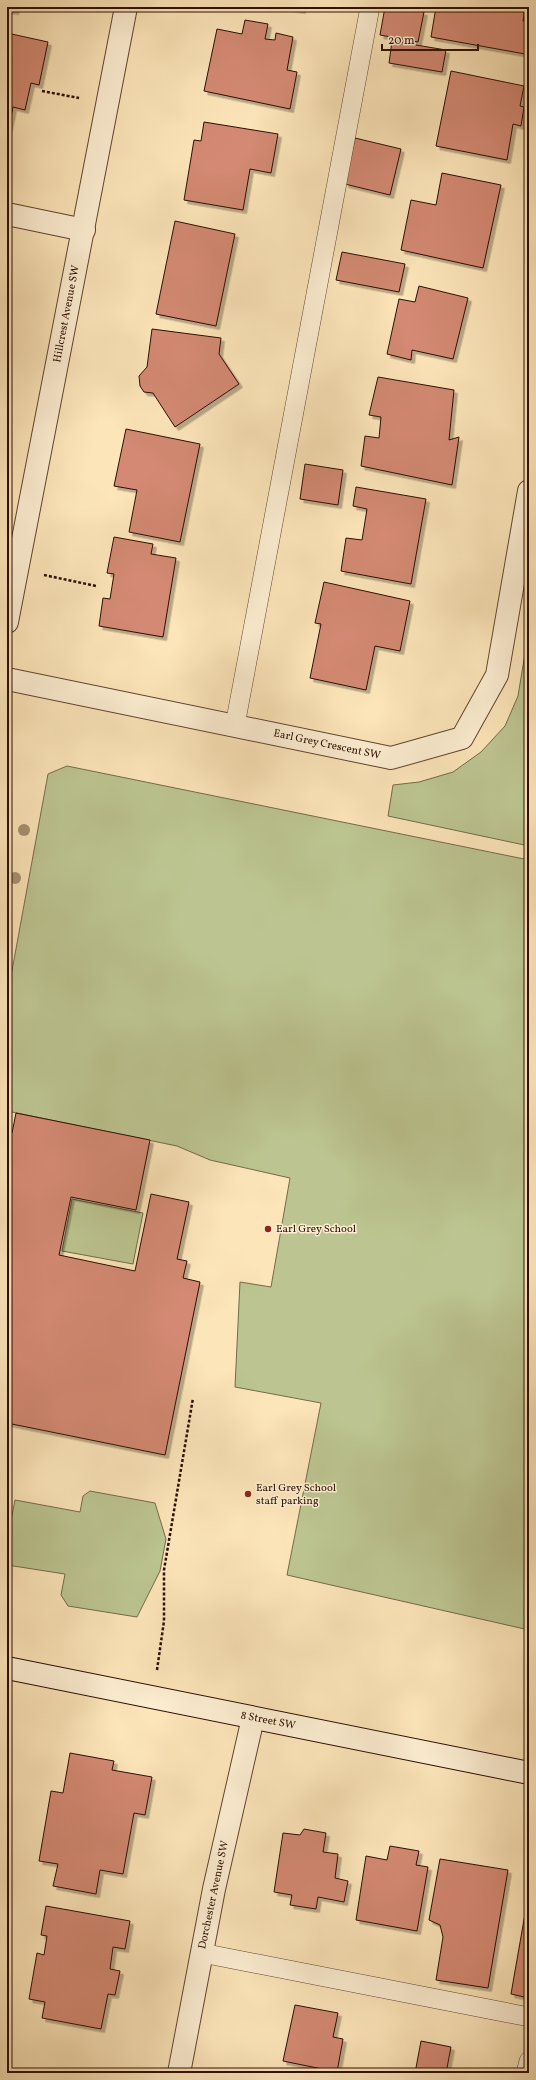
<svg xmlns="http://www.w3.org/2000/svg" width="536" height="2080" viewBox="0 0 536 2080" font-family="Vollkorn,serif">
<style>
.green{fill:#bcc591;stroke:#746a48}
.building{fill:#d38973;stroke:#2c0e00;filter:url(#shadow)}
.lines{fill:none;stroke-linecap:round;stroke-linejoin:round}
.lane-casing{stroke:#60442e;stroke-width:20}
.street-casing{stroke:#60442e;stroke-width:24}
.secondary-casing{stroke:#2c0e00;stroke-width:24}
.path{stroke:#2c0e00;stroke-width:2.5;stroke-dasharray:3 2;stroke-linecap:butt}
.lane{stroke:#fdeed2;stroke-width:19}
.street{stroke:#fdeed2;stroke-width:22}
.secondary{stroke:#fdeed2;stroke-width:22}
.tree{fill:#a5926f}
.poi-dot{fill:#8f2418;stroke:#fdeed2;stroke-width:1.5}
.labels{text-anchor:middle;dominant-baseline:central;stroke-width:3;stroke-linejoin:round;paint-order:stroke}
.street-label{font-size:11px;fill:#2c0e00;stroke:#fdeed2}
.poi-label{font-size:11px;fill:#2c0e00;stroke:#fdeed2;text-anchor:start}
</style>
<defs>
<filter id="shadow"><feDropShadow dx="3.5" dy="3.5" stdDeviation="0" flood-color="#0004"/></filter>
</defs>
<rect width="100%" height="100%" fill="#fce5b9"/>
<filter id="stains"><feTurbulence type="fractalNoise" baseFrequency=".005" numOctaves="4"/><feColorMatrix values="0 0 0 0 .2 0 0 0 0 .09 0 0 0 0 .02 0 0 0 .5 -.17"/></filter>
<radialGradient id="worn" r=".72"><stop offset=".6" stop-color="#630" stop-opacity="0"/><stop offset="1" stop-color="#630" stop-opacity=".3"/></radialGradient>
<g class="green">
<polygon points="529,629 529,846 388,816 393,785 419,782 453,772 481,752 505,726 518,696"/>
<polygon points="67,766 529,860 529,1630 287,1575 321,1403 235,1387 240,1282 271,1287 290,1178 210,1160 177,1146 7,1111 7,998 48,774"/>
<polygon points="72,1199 143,1213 133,1264 62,1251"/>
<polygon points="90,1491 155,1503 166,1539 160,1571 137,1617 68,1606 61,1595 65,1574 7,1565 7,1541 15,1500 80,1512 83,1496"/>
</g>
<g class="building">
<polygon points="7,7 16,7 15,11 7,10"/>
<polygon points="284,7 302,7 302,10"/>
<polygon points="385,7 397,7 424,12 418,42 380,35"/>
<polygon points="436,7 525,7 523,21 529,22 525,54 431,37"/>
<polygon points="245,20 268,24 265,39 275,40 276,33 293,37 287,70 297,72 290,109 204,91 217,29 242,34"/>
<polygon points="7,33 48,42 39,85 31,83 25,110 13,107 7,136"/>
<polygon points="392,41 446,50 442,72 389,63"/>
<polygon points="451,71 524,86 520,106 524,107 521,126 513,124 507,160 436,146"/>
<polygon points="204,122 278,134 271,173 250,169 243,210 184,200 194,140 201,141"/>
<polygon points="355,138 401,149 390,195 345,184"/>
<polygon points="442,173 501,185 483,268 401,250 411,200 436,205"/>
<polygon points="175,221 235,234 216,326 156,314"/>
<polygon points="342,252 405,264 399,292 336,280"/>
<polygon points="419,286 468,298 453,359 412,350 411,360 387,354 399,299 415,302"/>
<polygon points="152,329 221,338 219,354 239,384 175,427 153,393 144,392 140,386 139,376 147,367"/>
<polygon points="378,377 454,390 449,440 459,437 452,485 361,466 365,436 379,438 381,417 369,415"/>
<polygon points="126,429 200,444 180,542 129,532 137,490 114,486"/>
<polygon points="305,464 343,470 338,505 300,499"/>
<polygon points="356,487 426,499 411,584 341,571 346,538 362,540 367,509 353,506"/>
<polygon points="114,537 153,544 151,554 176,558 163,637 99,626 103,598 110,599 114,574 107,573"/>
<polygon points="324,582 410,601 400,651 375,646 366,690 310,678 321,624 315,623"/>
<polygon points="16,1113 150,1140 136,1210 71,1197 59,1255 135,1271 151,1194 189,1202 177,1259 187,1261 183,1278 200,1282 165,1455 7,1423 7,1132 12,1133"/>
<polygon points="70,1753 114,1761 112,1770 152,1777 145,1815 134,1813 123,1874 100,1870 96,1894 53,1886 58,1864 39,1861 51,1791 63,1793"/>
<polygon points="304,1829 326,1833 323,1852 338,1854 335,1878 348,1881 344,1902 318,1897 316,1909 290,1905 292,1895 274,1892 283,1833 300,1835"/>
<polygon points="390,1846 419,1851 416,1865 428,1867 417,1931 356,1920 366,1856 387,1860"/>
<polygon points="440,1859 508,1870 488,1988 436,1980 443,1937 440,1925 429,1920"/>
<polygon points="529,1891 529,1998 511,1994"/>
<polygon points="46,1906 130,1921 125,1949 113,1947 110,1969 120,1971 115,1995 108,1994 101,2029 42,2018 45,2002 29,1999 37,1953 44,1955 47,1936 41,1935"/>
<polygon points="295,2005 338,2013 333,2037 343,2039 337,2072 283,2061"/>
<polygon points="421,2041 451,2047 446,2073 415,2073"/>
</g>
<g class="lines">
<g class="lane-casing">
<g id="lane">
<polyline points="235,725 370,7"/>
<polyline points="202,1953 529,2017"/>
<polyline points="526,2073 529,2061"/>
</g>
</g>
<g class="street-casing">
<g id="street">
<polyline points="7,214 84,230"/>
<polyline points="7,622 126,7"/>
<polyline points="7,679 391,758 462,738 497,675 529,491"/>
<polyline points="179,2073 214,1889 253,1718"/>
</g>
</g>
<g class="secondary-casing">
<polyline id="secondary" points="7,1668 529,1773"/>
</g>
<g class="path">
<polyline points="42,91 79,98"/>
<polyline points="44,575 96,586"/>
<polyline points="157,1670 164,1621 164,1570 193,1398"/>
</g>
<use href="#lane" class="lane"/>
<use href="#street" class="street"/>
<use href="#secondary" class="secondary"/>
</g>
<g class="tree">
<circle cx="24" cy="830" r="6"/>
<circle cx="15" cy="878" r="6"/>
</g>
<g class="poi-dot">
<circle cx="268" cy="1229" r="4"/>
<circle cx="248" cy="1494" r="4"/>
</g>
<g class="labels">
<g class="street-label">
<text transform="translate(67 314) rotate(-79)">Hillcrest Avenue SW</text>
<text transform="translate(327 745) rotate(12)">Earl Grey Crescent SW</text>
<text transform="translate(268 1721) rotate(11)">8 Street SW</text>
<text transform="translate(214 1895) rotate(-78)">Dorchester Avenue SW</text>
</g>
<g class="poi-label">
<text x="276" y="1229">Earl Grey School</text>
<text x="256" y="1488">Earl Grey School<tspan x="256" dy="13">staff parking</tspan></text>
</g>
</g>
<rect width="536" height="2080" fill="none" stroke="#fce5b9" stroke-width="24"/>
<rect x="8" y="8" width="520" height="2064" fill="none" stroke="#2c0e00" stroke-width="2"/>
<rect x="12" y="12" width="512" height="2056" fill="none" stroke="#2c0e00"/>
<path d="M382 44v6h96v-6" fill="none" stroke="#2c0e00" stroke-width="2"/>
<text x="388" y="44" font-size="12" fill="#2c0e00" stroke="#fdeed2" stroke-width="3" paint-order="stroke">20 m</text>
<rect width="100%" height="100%" filter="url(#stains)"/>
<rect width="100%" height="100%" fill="url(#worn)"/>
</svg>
